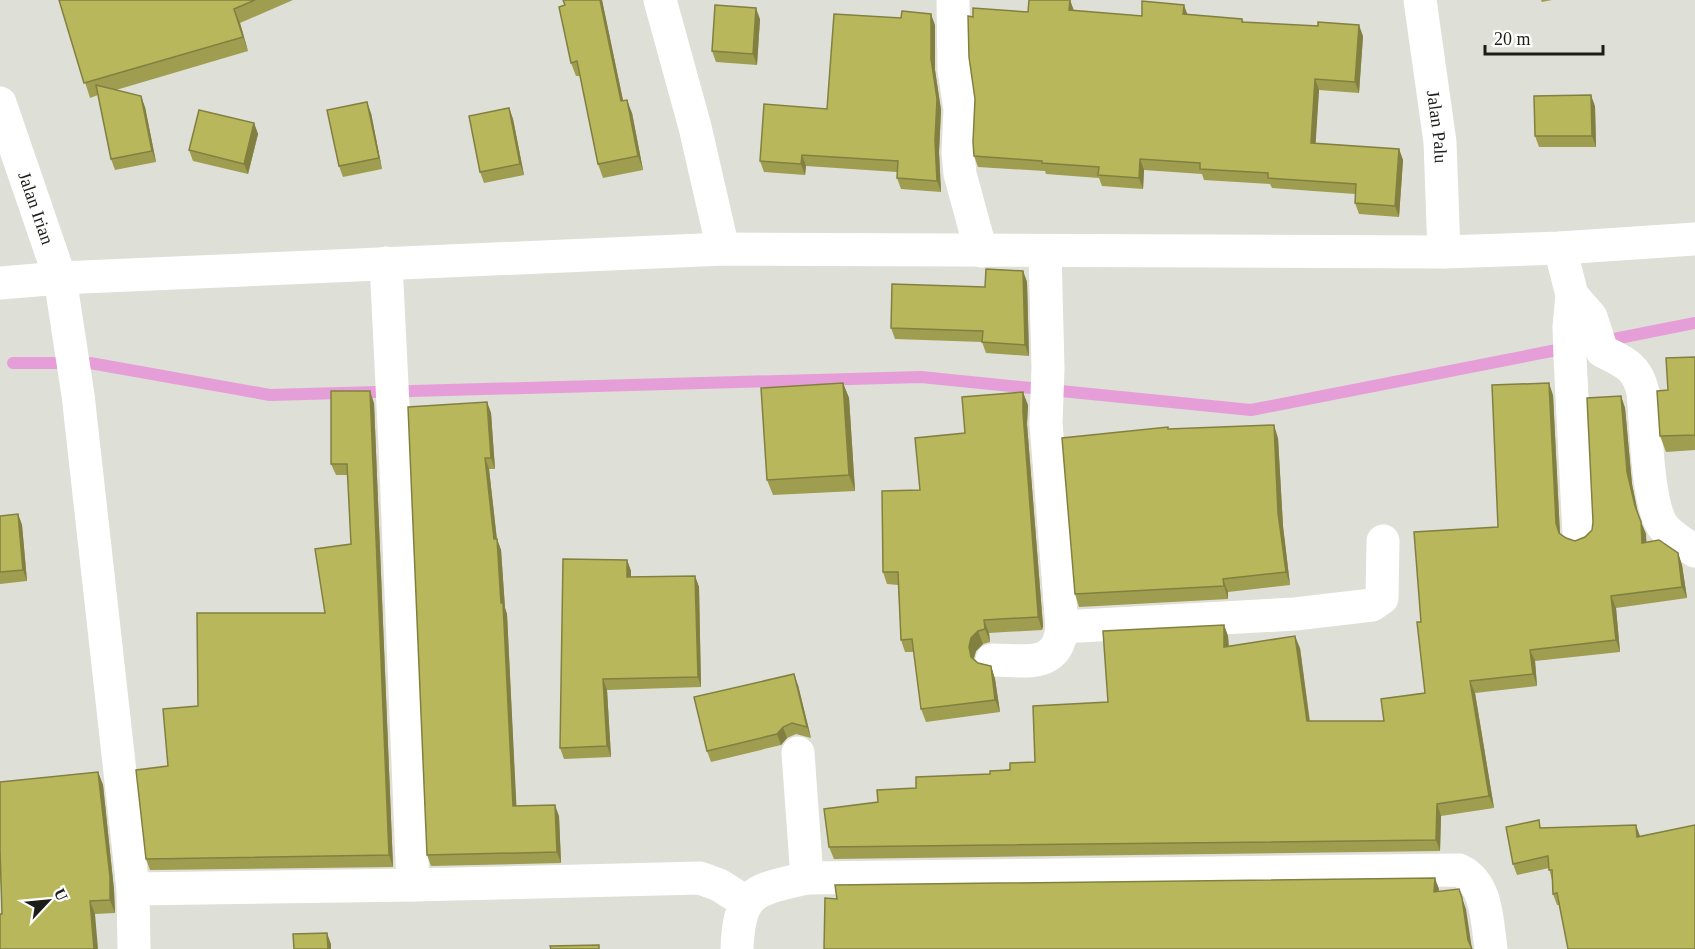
<svg xmlns="http://www.w3.org/2000/svg" width="1695" height="949" viewBox="0 0 1695 949" font-family="Georgia,serif">
<style>
.lines{fill:none;stroke-linecap:round;stroke-linejoin:round}
.stream{stroke:#e69ed8;stroke-width:12}
.street{stroke:#fff;stroke-width:33}
.secondary{stroke:#fff;stroke-width:33}
.wall{fill:#9f9d4f}
.shaded-wall{fill:#828040}
.building{fill:#b9b75c;stroke:#828040;stroke-width:1.5}
.labels{text-anchor:middle;dominant-baseline:central;stroke-width:5;stroke-linejoin:round;paint-order:stroke}
.street-label{font-size:18px;fill:#1d1d1a;stroke:#fffffe}
</style>
<rect width="100%" height="100%" fill="#dedfd6"/>
<g class="lines">
<g class="stream">
<polyline points="1599,342 1695,323"/>
<polyline points="13,363 90,363 270,395 921,377 1251,410 1567,348"/>
</g>
<g class="street">
<polyline points="660,0 695,127 723,249"/>
<polyline points="953,0 954,70 960,109 958,153 960,174 981,251"/>
<path id="s1" d="M1420,0L1440,142L1444,252"/>
<polyline points="1560,248 1572,295 1569,327 1570,357 1579,534"/>
<polyline points="386,263 395,446 413,885"/>
<polyline points="0,283 60,278 78,395 133,889 134,949"/>
<path d="M1572,295L1591,317L1602,351C1624,362 1637,366 1643,392C1646,425 1647,500 1662,525C1670,536 1684,544 1695,551"/>
<polyline points="1062,627 1295,614 1372,605 1382,598 1383,541"/>
<path d="M992,660C1025,660 1058,670 1062,627L1046,423L1048,368L1045,251"/>
<polyline points="798,753 807,878"/>
<polyline points="133,889 413,885 700,878 719,885 746,902"/>
<path d="M737,949C739,890 755,890 807,878L1459,870C1488,883 1487,922 1491,949"/>
</g>
<path class="secondary" id="s2" d="M0,103L60,278L723,249L1444,252L1560,248L1695,239"/>
</g>
<g class="wall">
<polygon points="59,0 293,0 240,23 248,51 116,90 145,107 156,162 115,170 111,159 98,95 90,98"/>
<polygon points="602,0 623,100 632,113 643,170 603,178 598,164 580,76 576,76 571,63"/>
<polygon points="1070,0 1074,11 1142,16 1188,15 1242,19 1244,22 1363,36 1359,93 1319,90 1315,143 1399,149 1403,160 1399,217 1359,214 1355,203 1355,194 1272,188 1270,184 1204,180 1202,174 1144,170 1143,189 1102,186 1099,178 1046,174 1045,171 978,167 974,156 975,99 973,17 1028,12"/>
<polygon points="1541,0 1552,0 1542,2"/>
<polygon points="760,19 757,65 716,62 712,51"/>
<polygon points="935,25 935,70 941,110 939,152 941,192 901,189 897,178 897,172 806,166 805,175 764,172 760,161"/>
<polygon points="1595,106 1596,147 1539,147 1535,136"/>
<polygon points="509,108 513,119 524,175 484,183 480,172"/>
<polygon points="371,113 382,169 343,177 339,166"/>
<polygon points="254,123 258,134 248,174 193,161 189,150"/>
<polygon points="1023,271 1027,282 1029,356 986,353 982,342 895,339 891,328"/>
<polygon points="1695,357 1695,450 1666,452 1660,436 1668,390"/>
<polygon points="843,383 849,398 855,491 773,495 767,480"/>
<polygon points="1553,395 1560,534 1566,538 1575,541 1585,537 1592,530 1621,396 1625,408 1632,484 1638,515 1646,534 1646,542 1678,553 1682,565 1687,598 1616,608 1620,652 1535,661 1537,686 1475,693 1494,808 1441,816 1440,851 834,859 829,847 878,802 916,788 990,774 1035,762 1108,702 1224,625 1228,636 1229,646 1300,648 1310,721 1384,721 1425,693 1421,622 1498,527"/>
<polygon points="487,402 491,413 495,469 489,469 497,539 501,550 505,608 507,614 516,806 559,816 561,863 431,866 427,855"/>
<polygon points="374,403 393,867 150,870 146,859 168,766 325,613 351,544 348,475 336,475 331,464"/>
<polygon points="1028,405 1027,424 1043,626 1042,630 989,633 990,642 983,644 976,651 974,659 978,663 991,666 995,679 1000,712 926,722 921,709 914,652 905,652 901,640 898,585 887,584 883,572 920,490"/>
<polygon points="1169,429 1278,438 1283,526 1290,585 1228,592 1228,599 1079,607 1075,594"/>
<polygon points="18,514 22,525 27,581 0,584 0,516"/>
<polygon points="627,560 631,571 631,577 695,576 699,587 701,687 607,690 611,757 564,759 560,748"/>
<polygon points="798,685 811,738 796,734 787,738 781,745 711,762 707,751"/>
<polygon points="98,772 103,785 114,890 115,913 95,914 2,914 0,863 0,782"/>
<polygon points="1542,828 1559,905 1557,905 1553,894 1552,880 1549,868 1517,875 1513,864"/>
</g>
<g class="shaded-wall">
<polygon points="600,0 602,0 626,115 621,101"/>
<polygon points="1070,0 1074,11 1069,10"/>
<polygon points="1184,5 1188,16 1183,14"/>
<polygon points="756,8 760,19 757,65 753,54"/>
<polygon points="234,9 240,23 248,51 243,37"/>
<polygon points="931,14 935,25 935,70 941,110 939,152 941,192 937,181 931,59"/>
<polygon points="1359,25 1363,36 1359,93 1355,82"/>
<polygon points="1315,79 1319,90 1315,154 1311,143"/>
<polygon points="1591,95 1595,106 1596,147 1592,136"/>
<polygon points="141,96 145,107 156,162 152,151"/>
<polygon points="627,100 632,113 643,170 638,156"/>
<polygon points="367,102 371,113 382,169 379,158"/>
<polygon points="509,108 513,119 524,175 520,164"/>
<polygon points="254,123 258,134 248,174 244,164"/>
<polygon points="1399,149 1403,160 1399,217 1395,206"/>
<polygon points="802,155 806,166 805,175 801,164"/>
<polygon points="1140,159 1144,170 1143,189 1139,178"/>
<polygon points="1023,271 1027,282 1029,356 1025,345"/>
<polygon points="843,383 849,398 855,491 849,475"/>
<polygon points="1549,383 1553,395 1560,535 1556,523"/>
<polygon points="370,391 374,403 393,867 389,855"/>
<polygon points="1023,392 1028,405 1027,424 1043,626 1042,630 1038,617 1023,412"/>
<polygon points="1621,396 1625,408 1632,484 1639,518 1635,506 1627,472"/>
<polygon points="487,402 491,413 495,469 491,458"/>
<polygon points="1274,425 1278,438 1283,526 1290,585 1286,572 1278,513"/>
<polygon points="485,458 489,469 498,550 494,539"/>
<polygon points="18,514 22,525 27,581 23,570"/>
<polygon points="1641,522 1646,534 1647,554 1642,543"/>
<polygon points="497,539 501,550 505,608 507,614 517,817 513,806"/>
<polygon points="1678,553 1682,565 1687,598 1682,587"/>
<polygon points="627,560 631,571 631,588 627,577"/>
<polygon points="695,576 699,587 701,687 698,677"/>
<polygon points="1223,579 1228,592 1228,599 1224,586"/>
<polygon points="1611,596 1616,608 1620,652 1616,640"/>
<polygon points="984,620 989,633 990,642 985,629"/>
<polygon points="1224,625 1228,636 1229,658 1224,647"/>
<polygon points="978,631 983,644 976,651 973,660 971,657 969,647 971,638"/>
<polygon points="1295,636 1300,648 1311,733 1307,721"/>
<polygon points="1530,650 1535,661 1537,686 1533,674"/>
<polygon points="991,666 995,679 1000,712 995,700"/>
<polygon points="794,674 798,685 811,738 807,727"/>
<polygon points="603,679 607,690 611,757 607,746"/>
<polygon points="1470,681 1475,693 1494,808 1489,796"/>
<polygon points="783,727 787,738 781,745 777,734"/>
<polygon points="98,772 103,785 114,890 115,913 110,900"/>
<polygon points="1437,804 1441,816 1440,851 1436,840"/>
<polygon points="555,805 559,816 561,863 557,852"/>
<polygon points="1636,825 1640,836 1637,837"/>
<polygon points="1435,878 1439,889 1438,903 1434,892"/>
<polygon points="1462,898 1466,909 1472,949 1468,940"/>
<polygon points="90,901 95,914 98,949 94,949"/>
<polygon points="327,933 331,944 331,949 328,949"/>
</g>
<g class="building">
<polygon points="59,0 255,0 234,9 243,37 84,83"/>
<polygon points="563,0 600,0 621,101 627,100 638,156 598,164 577,61 571,63 559,7 565,5"/>
<polygon points="1029,0 1070,0 1069,10 1142,16 1142,1 1184,5 1183,14 1242,19 1242,22 1318,26 1318,22 1359,25 1355,82 1315,79 1311,143 1399,149 1395,206 1355,203 1356,184 1268,178 1268,173 1200,169 1200,163 1140,159 1139,178 1098,175 1099,167 1042,163 1042,161 974,156 973,142 975,99 969,57 968,16 973,17 973,8 1028,12"/>
<polygon points="715,5 756,8 753,54 712,51"/>
<polygon points="902,11 931,14 931,59 937,99 935,141 937,181 897,178 898,161 802,155 801,164 760,161 764,104 827,109 834,14 901,18"/>
<polygon points="96,85 141,96 152,151 111,159"/>
<polygon points="1591,95 1592,136 1535,136 1534,96"/>
<polygon points="367,102 379,158 339,166 327,110"/>
<polygon points="509,108 520,164 480,172 469,116"/>
<polygon points="199,110 254,123 244,164 189,150"/>
<polygon points="986,269 1023,271 1025,345 982,342 983,331 891,328 892,284 985,287"/>
<polygon points="1695,357 1695,435 1660,436 1657,391 1668,390 1666,358"/>
<polygon points="843,383 849,475 767,480 761,388"/>
<polygon points="1549,383 1556,523 1559,533 1566,538 1575,541 1585,537 1592,530 1593,522 1587,398 1621,396 1627,472 1635,506 1641,522 1642,543 1659,540 1678,553 1682,587 1611,596 1616,640 1530,650 1533,674 1470,681 1489,796 1437,804 1436,840 829,847 824,809 878,802 877,790 916,788 916,777 990,774 990,771 1010,770 1010,763 1035,762 1033,706 1108,702 1103,631 1224,625 1224,647 1295,636 1307,721 1384,721 1381,699 1425,693 1417,622 1421,622 1414,532 1498,527 1492,385"/>
<polygon points="331,391 370,391 389,855 146,859 136,770 168,766 163,709 198,706 197,613 325,613 315,549 351,544 347,464 331,464"/>
<polygon points="1023,392 1023,412 1038,613 1038,617 984,620 985,629 978,631 971,638 969,647 971,657 978,663 991,666 995,700 921,709 912,639 901,640 898,572 883,572 882,491 920,490 915,438 965,433 962,397"/>
<polygon points="487,402 491,458 485,458 494,539 497,539 501,603 503,603 513,806 555,805 557,852 427,855 408,407"/>
<polygon points="1274,425 1278,513 1286,572 1223,579 1224,586 1075,594 1062,438 1168,427 1168,429"/>
<polygon points="18,514 23,570 0,572 0,516"/>
<polygon points="563,559 627,560 627,577 695,576 698,677 603,679 607,746 560,748"/>
<polygon points="794,674 807,727 792,723 783,727 777,734 707,751 694,697"/>
<polygon points="98,772 110,877 110,900 90,901 94,949 0,949 0,914 2,914 0,849 0,782"/>
<polygon points="1539,820 1540,828 1636,825 1637,837 1695,825 1695,949 1568,949 1557,893 1553,894 1552,870 1549,870 1548,856 1513,864 1506,827"/>
<polygon points="1435,878 1434,892 1459,889 1462,898 1468,940 1472,949 824,949 825,898 837,899 835,885"/>
<polygon points="327,933 328,949 294,949 293,934"/>
<polygon points="599,945 599,949 551,949 550,946"/>
</g>
<g class="labels">
<g class="street-label">
<text stroke="none"><textPath href="#s1" startOffset="128">Jalan Palu</textPath></text>
<text stroke="none"><textPath href="#s2" startOffset="111">Jalan Irian</textPath></text>
</g>
</g>
<g transform="translate(48 901) rotate(64)" stroke="#fffffe" stroke-width="4.5" paint-order="stroke">
<path d="M0-4.5L10 22L0 15L-10 22Z" fill="#1d1d1a"/>
<text y="-9" font-size="16" font-weight="bold" text-anchor="middle" fill="#1d1d1a">U</text>
</g>
<path d="M1485 45v9h118v-9" fill="none" stroke="#1d1d1a" stroke-width="3"/>
<text x="1494" y="45" font-size="18" fill="#1d1d1a" stroke="#fffffe" stroke-width="4.5" paint-order="stroke">20 m</text>
</svg>
